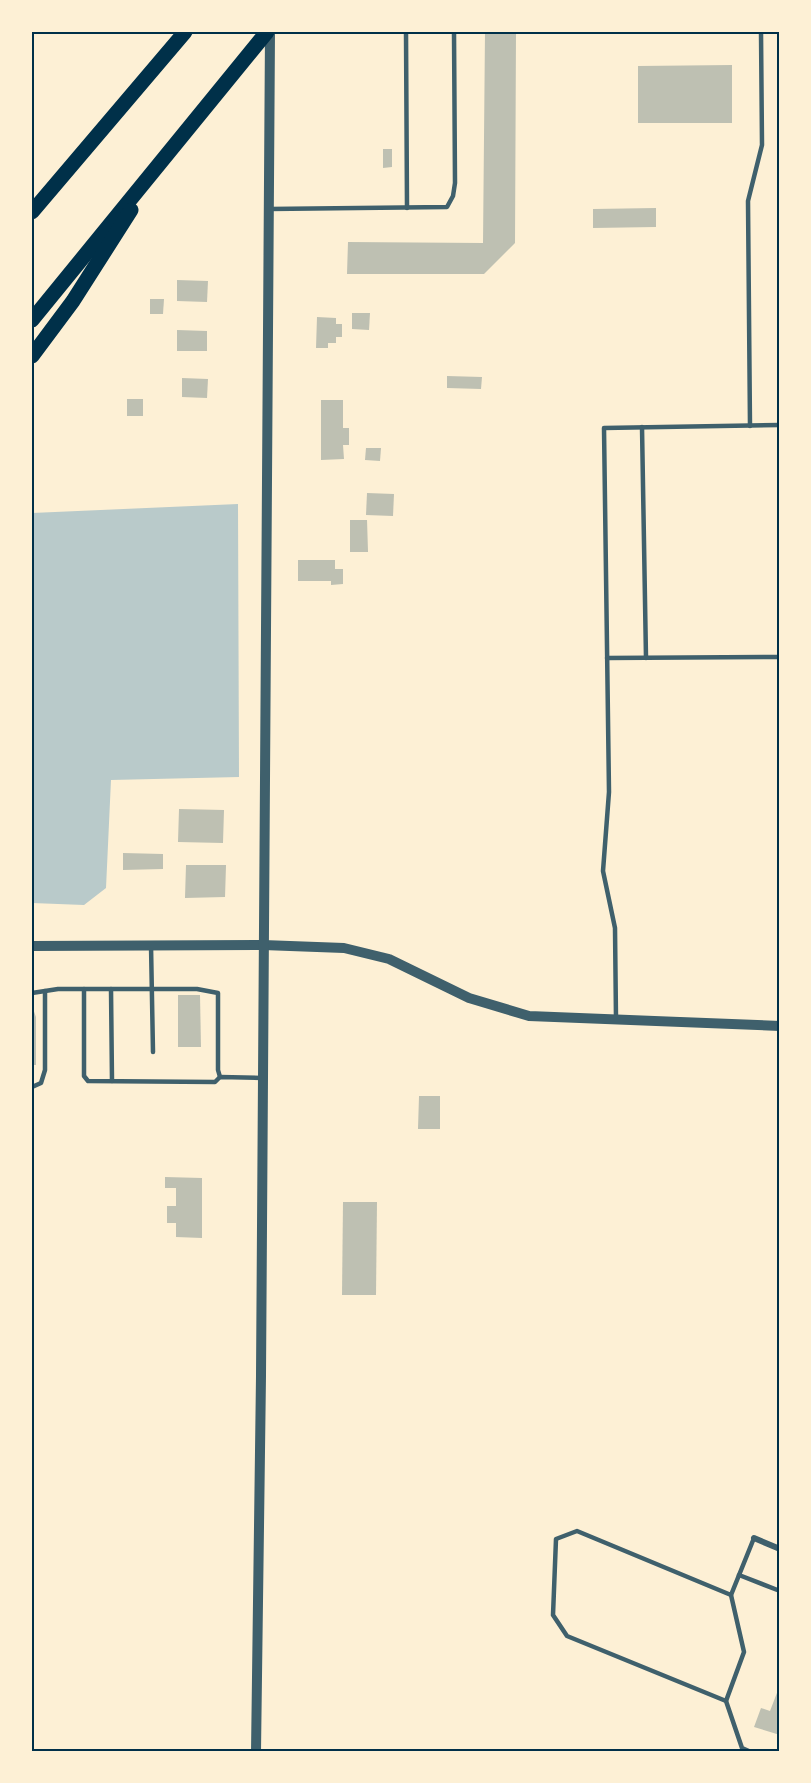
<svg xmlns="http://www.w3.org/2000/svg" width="811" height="1783" viewBox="0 0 811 1783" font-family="Commissioner,sans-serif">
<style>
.green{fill:#b9caca}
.building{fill:#bec0b2}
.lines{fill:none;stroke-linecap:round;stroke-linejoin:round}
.service{stroke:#3f606c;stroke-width:4.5}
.minor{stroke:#3f606c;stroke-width:6}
.tertiary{stroke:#3f606c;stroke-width:10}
.motorway{stroke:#003049;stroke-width:15}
.neatline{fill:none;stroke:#003049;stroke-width:2}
</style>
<rect width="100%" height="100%" fill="#fdf0d5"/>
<polygon class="green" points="238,504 239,777 111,780 106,888 84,905 32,903 32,513"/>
<g class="building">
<polygon points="485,32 516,32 515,243 484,274 347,274 348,242 483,243"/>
<polygon points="732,65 732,123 638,123 638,66"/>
<polygon points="383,149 392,149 392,167 383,168"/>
<polygon points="656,208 656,227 593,228 593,209"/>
<polygon points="177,280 208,281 207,302 177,301"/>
<polygon points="150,299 164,299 163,314 150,314"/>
<polygon points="352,313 370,313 369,330 352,329"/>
<polygon points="317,317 336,318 336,324 342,324 342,337 336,337 336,343 328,343 328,348 316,348"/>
<polygon points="177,330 207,331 207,351 177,351"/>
<polygon points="447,376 482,377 481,389 447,388"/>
<polygon points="182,378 208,379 207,398 182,397"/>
<rect x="127" y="399" width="16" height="17"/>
<polygon points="321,400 343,400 343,428 349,428 349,445 343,445 344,459 321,460"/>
<polygon points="366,448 381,448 380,461 365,460"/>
<polygon points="367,493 394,494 393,516 366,515"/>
<polygon points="350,520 367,520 368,552 350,552"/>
<polygon points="298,560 335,560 335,569 343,569 343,584 331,585 331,581 298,581"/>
<polygon points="179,809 224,810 223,843 178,842"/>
<polygon points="123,853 163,854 163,869 123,870"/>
<polygon points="186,865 226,865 225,897 185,898"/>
<polygon points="178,995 200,995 201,1047 178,1047"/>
<polygon points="32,1006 36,1017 36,1065 32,1065"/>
<polygon points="419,1096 440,1096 440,1129 418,1129"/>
<polygon points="165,1177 202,1178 202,1238 176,1237 176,1223 167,1223 167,1206 176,1206 176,1188 165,1188"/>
<polygon points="343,1202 377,1202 376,1295 342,1295"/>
<polygon points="780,1685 780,1735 754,1727 761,1708 770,1711"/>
</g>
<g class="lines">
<g class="service">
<polyline points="406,32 407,208"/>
<polyline points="269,209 447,207 453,196 455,183 454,32"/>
<polyline points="750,426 748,201 762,145 761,32"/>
<polyline points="642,427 646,658"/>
<polyline points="607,658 780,657"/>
<polyline points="151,945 153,1052"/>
<polyline points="84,989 84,1076 88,1081 215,1082 220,1077 262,1078"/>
<polyline points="111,989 112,1081"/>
<polyline points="32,993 58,989 197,989 218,993 218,1070 220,1077"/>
<polyline points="616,1019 615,928 603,871 609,792 604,428 780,425"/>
<polyline points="32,1087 41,1083 45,1070 45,991"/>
<polyline points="739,1575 780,1591"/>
<polyline points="726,1701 744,1652 731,1595"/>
<polyline points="751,1752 742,1748 726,1701 567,1636 553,1615 556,1539 577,1531 731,1595 754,1538"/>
</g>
<polyline class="minor" points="754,1538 780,1549"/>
<g class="tertiary">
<polyline points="32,946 263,945 344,948 389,959 469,998 529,1016 780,1026"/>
<polyline points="256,1752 261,1376 270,32"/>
</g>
<g class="motorway">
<polyline points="32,212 185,32"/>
<polyline points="32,320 267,32"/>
<polyline points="32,356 73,301 131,210"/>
</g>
</g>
<rect width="811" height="1783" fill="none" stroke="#fdf0d5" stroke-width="66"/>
<rect x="33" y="33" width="745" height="1717" class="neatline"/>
</svg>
